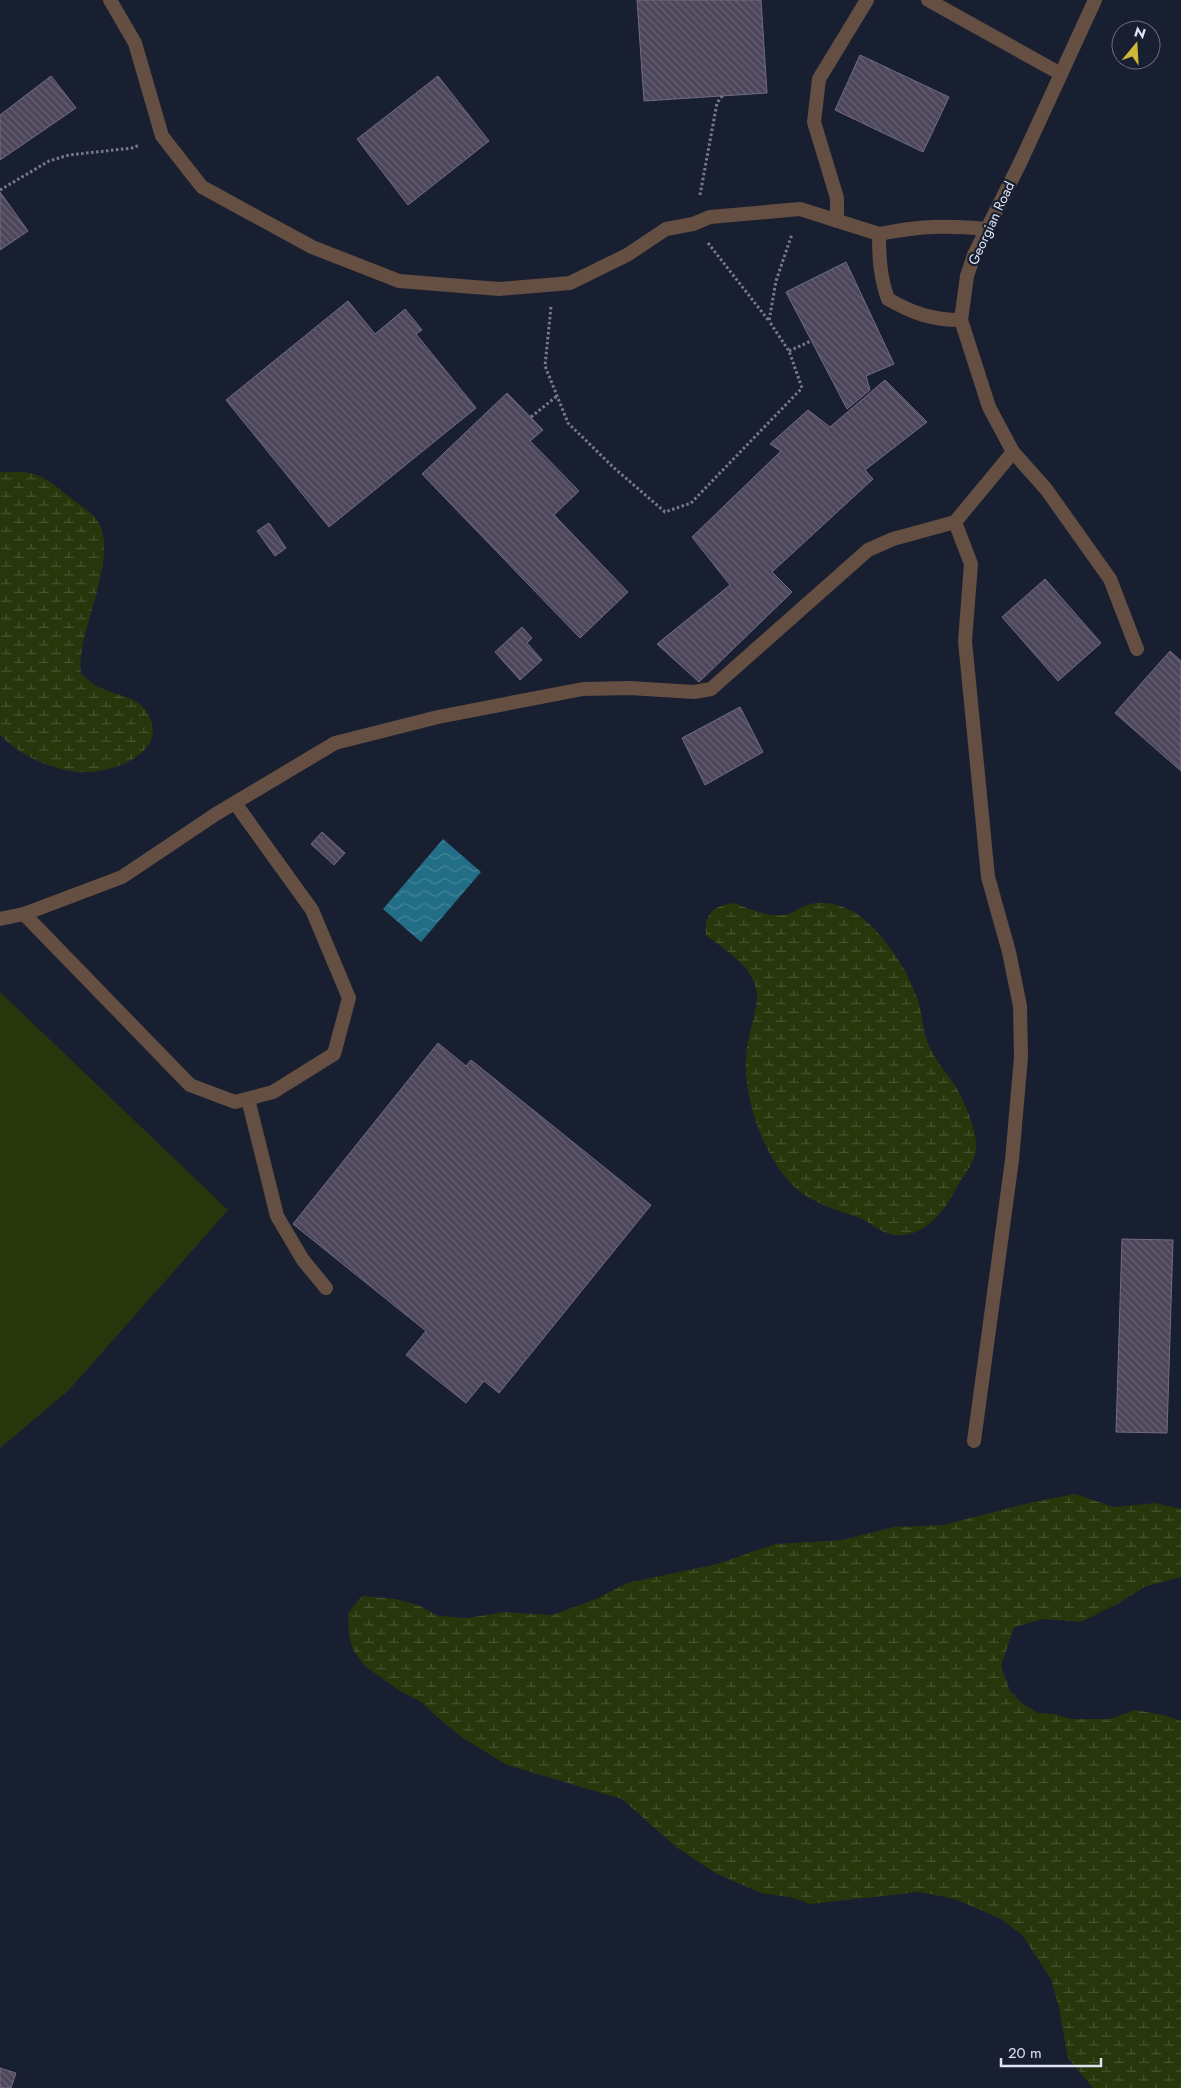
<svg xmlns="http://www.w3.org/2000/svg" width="1181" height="2088" viewBox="0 0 1181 2088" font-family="Jost,sans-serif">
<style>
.wetland{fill:url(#wetland-marsh)}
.pitch{fill:#28360b}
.water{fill:url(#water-waves)}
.building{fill:url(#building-back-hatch);stroke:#726b82}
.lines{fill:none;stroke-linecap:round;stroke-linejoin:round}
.path{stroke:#767c8c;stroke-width:3;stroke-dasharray:2.5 2.5;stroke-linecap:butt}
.service{stroke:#654f42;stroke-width:14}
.minor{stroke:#654f42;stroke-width:14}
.labels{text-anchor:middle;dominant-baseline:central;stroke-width:4.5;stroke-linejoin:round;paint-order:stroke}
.street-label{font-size:14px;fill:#dfe4f1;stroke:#181f31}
</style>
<defs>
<pattern id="wetland-marsh" width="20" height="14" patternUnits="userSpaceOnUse" patternTransform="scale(1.25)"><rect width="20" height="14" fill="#28360b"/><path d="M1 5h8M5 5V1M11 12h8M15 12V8" fill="none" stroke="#47532f"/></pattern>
<pattern id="water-waves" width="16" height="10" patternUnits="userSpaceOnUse" patternTransform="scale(1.25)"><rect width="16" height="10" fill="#226e86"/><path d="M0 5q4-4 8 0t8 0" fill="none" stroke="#428398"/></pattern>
<pattern id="building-back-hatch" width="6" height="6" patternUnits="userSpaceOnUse" patternTransform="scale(1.25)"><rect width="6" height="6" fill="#4d465b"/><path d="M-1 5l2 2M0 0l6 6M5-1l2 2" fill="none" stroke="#666173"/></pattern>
</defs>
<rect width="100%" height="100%" fill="#181f31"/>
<g class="wetland">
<path d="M0,472C10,473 20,471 30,473C47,476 62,492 75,501C81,506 88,510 93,515C126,549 74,634 81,674C88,680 94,686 103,689C117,695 137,697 146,711C174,753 109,775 78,772C49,769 20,755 0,735Z"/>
<path d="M735,903C750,909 766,917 783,915C792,914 797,909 805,906C819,899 840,904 854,912C880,928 910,972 918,1001C923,1017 923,1035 931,1050C936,1061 945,1071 952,1081C962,1095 974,1124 976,1141C978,1160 965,1172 957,1187C945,1211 921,1242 890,1234C878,1231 869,1221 857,1217C839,1211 813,1203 798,1190C763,1160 740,1092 747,1047C749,1033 759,1003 757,992C752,965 726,951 706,935C704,913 714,905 735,903Z"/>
<polygon points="1075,1494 1114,1507 1155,1503 1181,1509 1181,1577 1144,1587 1117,1604 1081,1622 1043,1619 1014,1627 1001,1666 1010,1691 1023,1704 1038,1713 1055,1714 1071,1719 1110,1719 1135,1710 1164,1715 1181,1721 1181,2088 1093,2088 1068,2058 1059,2008 1051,1979 1022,1935 1001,1919 955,1899 919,1892 810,1904 790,1897 761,1893 715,1873 676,1847 622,1799 507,1765 463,1738 436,1716 423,1703 400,1691 365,1666 353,1650 349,1635 348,1613 362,1596 396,1599 420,1606 438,1616 468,1618 505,1612 552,1615 596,1599 627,1583 717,1564 775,1544 842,1540 894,1527 943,1525 1033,1502"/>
</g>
<polygon class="pitch" points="0,992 228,1210 68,1391 0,1448"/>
<polygon class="water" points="443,839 481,872 421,942 383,909"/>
<g class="building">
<polygon points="637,0 761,0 767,93 644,101"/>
<polygon points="860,55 949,97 923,152 835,110"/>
<polygon points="51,76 76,108 0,160 0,115"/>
<polygon points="438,76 489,141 408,205 357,139"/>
<polygon points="0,192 28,231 0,250"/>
<polygon points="846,262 894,364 866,376 870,390 847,409 786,292"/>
<polygon points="348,301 375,334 405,309 422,330 416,334 476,408 329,527 226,400"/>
<polygon points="885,380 927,422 865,470 873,479 772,572 792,592 699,682 657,644 730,585 692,537 781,451 770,444 808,410 830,427"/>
<polygon points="507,393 543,430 530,441 579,491 554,515 628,592 580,638 422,474"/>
<polygon points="269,523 286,548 275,556 257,531"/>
<polygon points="1045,579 1101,643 1058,681 1002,617"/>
<polygon points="522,627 532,638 527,643 542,660 520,680 495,652"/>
<polygon points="1170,651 1181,661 1181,771 1115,713"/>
<polygon points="740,707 763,752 705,785 682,738"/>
<polygon points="322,832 345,853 334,865 311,844"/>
<polygon points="438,1043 466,1066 471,1060 651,1205 499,1393 484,1381 466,1403 406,1355 426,1331 293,1224"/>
<polygon points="1122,1239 1173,1240 1167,1433 1116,1432"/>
<polygon points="0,2068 16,2073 11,2088 0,2088"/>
</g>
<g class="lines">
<g class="path">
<polyline points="0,190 49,161 69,155 132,148 139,145"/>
<polyline points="700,195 717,103 723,95"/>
<polyline points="708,243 769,321 776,281 792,234"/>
<polyline points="551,307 545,366 568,423 613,467 665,512 691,503 802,388 789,351 769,321"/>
<polyline points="789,351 811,341"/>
<polyline points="531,417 557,396"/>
</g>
<g class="service">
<path d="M110,0L135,43L162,136L202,187L312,247L399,281L499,289L570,283L627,255L666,229L693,224L710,217L800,209L879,234C879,257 880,277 888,299C912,313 932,320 961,320"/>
<polyline points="928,0 1061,74"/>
<polyline points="837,221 837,198 814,122 819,79 867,0"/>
<path d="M879,234C920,226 945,225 986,229"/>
<polyline points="955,522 971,564 965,641 988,877 1009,952 1020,1006 1021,1057 1012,1160 974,1441"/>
<polyline points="24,914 190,1085 235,1102 273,1092 334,1054 349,998 312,910 235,803"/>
<polyline points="0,919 24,914 122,877 216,814 335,743 438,717 583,689 629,688 694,692 711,689 868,550 893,539 955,522 1013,452 1046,489 1110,579 1137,649"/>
<polyline points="248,1099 277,1216 303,1260 326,1288"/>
</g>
<polyline class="minor" points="1013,452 989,407 961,320 967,276 974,255 1020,163 1095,0"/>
</g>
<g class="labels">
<g class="street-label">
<text transform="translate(991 223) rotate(-65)">Georgian Road</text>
</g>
</g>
<g transform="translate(1136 45) rotate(18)"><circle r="24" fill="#181f31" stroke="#686e7e"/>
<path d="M0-4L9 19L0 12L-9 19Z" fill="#d0b837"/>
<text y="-8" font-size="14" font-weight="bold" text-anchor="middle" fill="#dfe4f1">N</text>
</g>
<path d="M1001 2058v8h100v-8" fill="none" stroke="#dfe4f1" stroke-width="2.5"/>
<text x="1008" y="2058" font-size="15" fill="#dfe4f1" stroke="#181f31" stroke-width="4" paint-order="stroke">20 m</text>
</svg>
